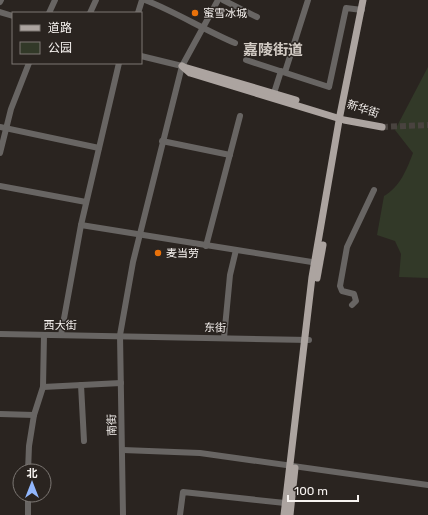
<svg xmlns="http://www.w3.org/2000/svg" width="428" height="515" viewBox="0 0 428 515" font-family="Rubik,'Noto Sans SC',sans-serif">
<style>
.green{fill:#323928}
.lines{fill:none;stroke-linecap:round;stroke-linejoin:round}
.minor-tunnel{stroke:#49433f;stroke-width:6;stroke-dasharray:6 3;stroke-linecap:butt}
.minor{stroke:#686563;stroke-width:6}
.major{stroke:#aca4a0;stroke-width:7}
.food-dot{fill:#e8710a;stroke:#2a2420;stroke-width:1.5}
.labels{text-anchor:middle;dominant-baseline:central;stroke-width:3;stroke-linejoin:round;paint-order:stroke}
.poi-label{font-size:11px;fill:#f7f3f0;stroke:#2a2420;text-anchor:start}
.street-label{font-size:11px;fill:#f7f3f0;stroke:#2a2420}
.district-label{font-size:15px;font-weight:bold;fill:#d2cbc4;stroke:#2a2420}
</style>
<rect width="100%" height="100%" fill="#2a2420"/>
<path class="green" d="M428,67V278L399,277L401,254L395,241L377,235L384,196C400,187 407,169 413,153L395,130Z"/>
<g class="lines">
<polyline class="minor-tunnel" points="382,127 428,125"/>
<g class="minor">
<path d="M145,0C176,12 204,30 235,43"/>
<polyline points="223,0 257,17"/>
<polyline points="0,2 1,0"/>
<polyline points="0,12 13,16"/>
<polyline points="49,13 55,0"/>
<polyline points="90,13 96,0"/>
<polyline points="138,13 142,0"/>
<polyline points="141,56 182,66"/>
<polyline points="246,60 329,87 346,8 362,10"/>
<polyline points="285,72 308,0"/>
<polyline points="274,93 281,71"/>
<polyline points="0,127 99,148"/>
<polyline points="162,141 230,155"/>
<polyline points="0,153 11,109 29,63"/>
<polyline points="0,186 86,202"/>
<polyline points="81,225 318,263"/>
<polyline points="206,246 240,116"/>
<polyline points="352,305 356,301 354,294 342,291 340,286 347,247 374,190"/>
<polyline points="0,334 309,340"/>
<polyline points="61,335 81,225 119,63"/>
<polyline points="224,338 230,275 236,250"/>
<polyline points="81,385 84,441"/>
<polyline points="43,387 121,383"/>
<polyline points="0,414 34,415"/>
<polyline points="123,450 200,453 428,485"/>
<polyline points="28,471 29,446 34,415 43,387 44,335"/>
<polyline points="28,495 28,515"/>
<polyline points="123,515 120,335 133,262 182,66 218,0"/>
<polyline points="180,515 183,492 285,503"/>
</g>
<g class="major">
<polyline points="182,66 190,73 344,120 382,127"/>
<polyline points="184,67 296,100"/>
<polyline points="317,278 323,245"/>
<polyline points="284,515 312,277 340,115 363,0"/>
<polyline points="290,515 295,468"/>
</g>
</g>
<g class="food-dot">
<circle cx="195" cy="13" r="4"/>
<circle cx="158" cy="253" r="4"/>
</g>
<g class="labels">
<g class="poi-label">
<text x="203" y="13">蜜雪冰城</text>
<text x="166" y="253">麦当劳</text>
</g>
<g class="street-label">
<text transform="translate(363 109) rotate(18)">新华街</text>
<text x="60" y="325">西大街</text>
<text transform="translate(215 328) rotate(1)">东街</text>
<text transform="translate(112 425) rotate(-91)">南街</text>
</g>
<g class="district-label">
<text x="273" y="50">嘉陵街道</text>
</g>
</g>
<rect x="12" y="12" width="130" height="52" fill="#2a2420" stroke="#7c7773"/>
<rect x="20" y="25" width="20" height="6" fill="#aca4a0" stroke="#7c7773"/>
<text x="48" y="32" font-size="12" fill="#f7f3f0">道路</text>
<rect x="20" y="42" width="20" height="12" fill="#323928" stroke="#7c7773"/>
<text x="48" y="52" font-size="12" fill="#f7f3f0">公园</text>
<g transform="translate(32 483)"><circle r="19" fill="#2a2420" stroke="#7c7773"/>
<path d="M0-3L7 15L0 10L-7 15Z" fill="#92b7fd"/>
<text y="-6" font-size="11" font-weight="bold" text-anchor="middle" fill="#f7f3f0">北</text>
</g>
<path d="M288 495v6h70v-6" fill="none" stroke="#f7f3f0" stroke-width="2"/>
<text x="294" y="495" font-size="12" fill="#f7f3f0" stroke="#2a2420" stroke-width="3" paint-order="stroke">100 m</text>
</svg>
